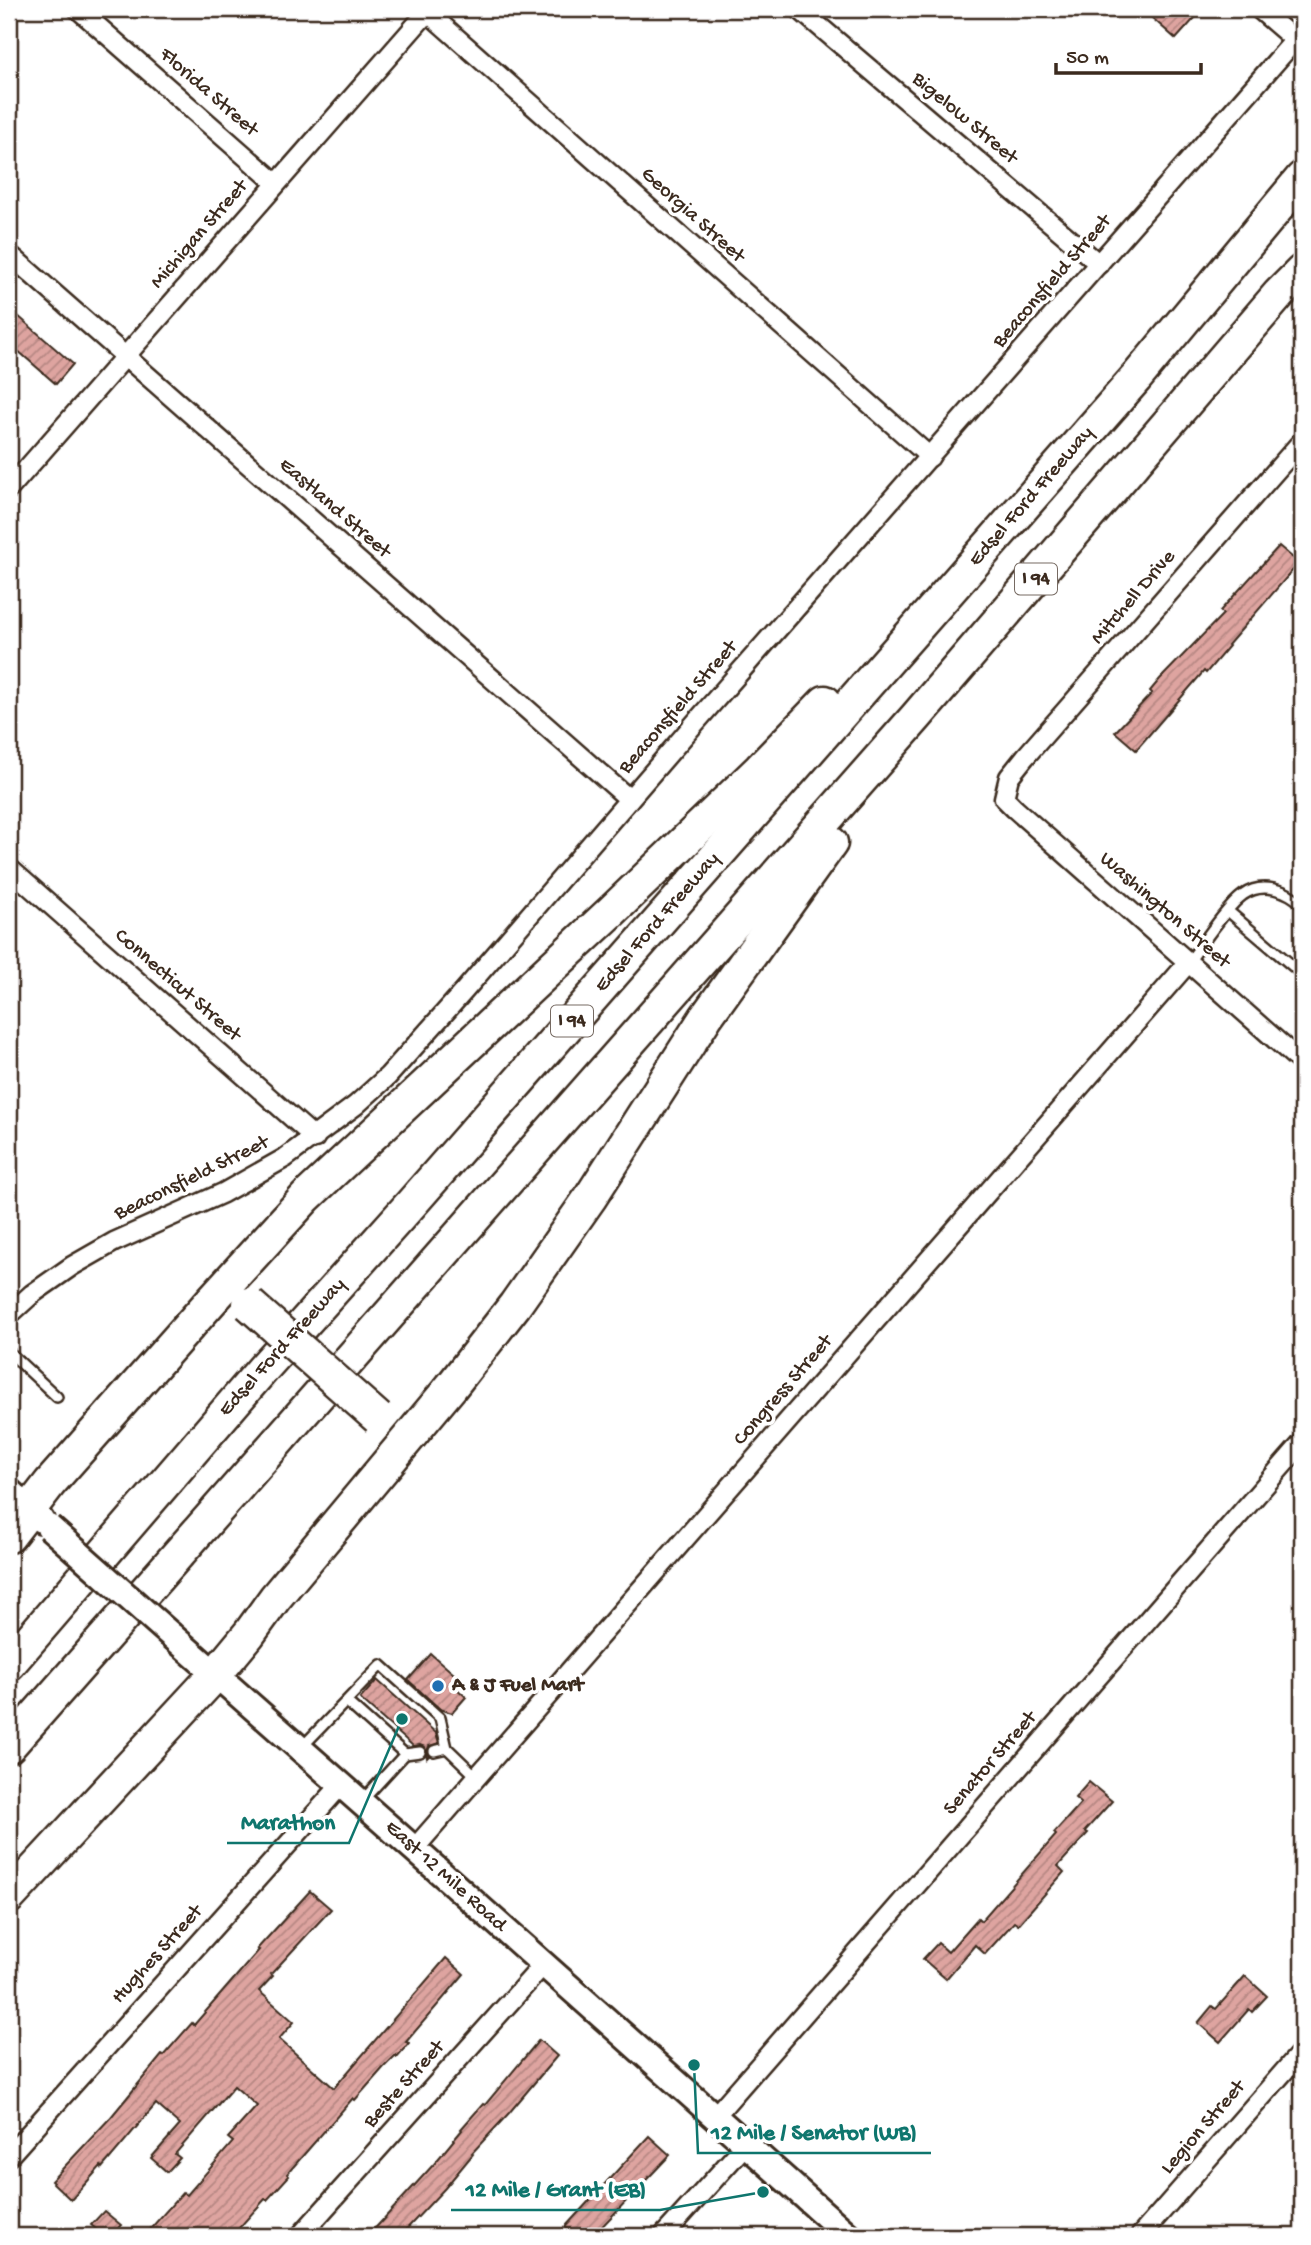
<svg xmlns="http://www.w3.org/2000/svg" width="1311" height="2245" viewBox="0 0 1311 2245" font-family="'Gochi Hand',sans-serif">
<style>
.building{fill:url(#building-hatch);stroke:#3b2a1e;stroke-width:2}
.lines{fill:none;stroke-linecap:round;stroke-linejoin:round}
.lane-casing{stroke:#3b2a1e;stroke-width:14}
.street-casing{stroke:#3b2a1e;stroke-width:23}
.secondary-casing{stroke:#3b2a1e;stroke-width:30}
.highway-casing{stroke:#3b2a1e;stroke-width:37}
.lane{stroke:#fff;stroke-width:9}
.street{stroke:#fff;stroke-width:18}
.secondary{stroke:#fff;stroke-width:24}
.highway{stroke:#fff;stroke-width:32}
.secondary-bridge-casing{stroke:#3b2a1e;stroke-width:30;stroke-linecap:butt}
.highway-bridge-casing{stroke:#3b2a1e;stroke-width:37;stroke-linecap:butt}
.secondary-bridge{stroke:#fff;stroke-width:24}
.highway-bridge{stroke:#fff;stroke-width:32}
.poi-dot{fill:#1f6fb2;stroke:#fff;stroke-width:2.5}
.labels{text-anchor:middle;dominant-baseline:central;stroke-width:7;stroke-linejoin:round;paint-order:stroke}
.shield{fill:#fff;stroke:#766a62;stroke-width:2}
.shield-label{font-size:19px;font-weight:bold;fill:#3b2a1e}
.street-label{font-size:21px;fill:#3b2a1e;stroke:#fff}
.poi-label{font-size:21px;font-weight:bold;fill:#3b2a1e;stroke:#fff;text-anchor:start}
.leader{fill:none;stroke:#0f766e;stroke-width:2.5}
.callout-dot{fill:#0f766e;stroke:#fff;stroke-width:2.5}
.callout-label{font-size:23px;text-anchor:middle;font-weight:bold;fill:#0f766e;stroke:#fff;stroke-width:7;stroke-linejoin:round;paint-order:stroke}
</style>
<defs>
<pattern id="building-hatch" width="6" height="6" patternUnits="userSpaceOnUse" patternTransform="scale(1.75)"><rect width="6" height="6" fill="#dea4a0"/><path d="M-1 1l2-2M0 6l6-6M5 7l2-2" fill="none" stroke="#b58682"/></pattern>
</defs>
<rect width="100%" height="100%" fill="#fff"/>
<filter id="ink" filterUnits="userSpaceOnUse"><feTurbulence type="fractalNoise" baseFrequency=".0143" numOctaves="2"/><feDisplacementMap in="SourceGraphic" scale="14" xChannelSelector="R" yChannelSelector="G"/><feConvolveMatrix kernelMatrix="1 2 1 2 8 2 1 2 1" color-interpolation-filters="sRGB"/></filter>
<g filter="url(#ink)">
<g class="building">
<polygon points="1142,9 1203,9 1176,39"/>
<polygon points="9,308 73,364 56,384 9,343"/>
<polygon points="1279,546 1299,563 1228,645 1229,646 1206,673 1204,671 1136,750 1115,732 1152,693 1150,691 1160,679 1223,614 1220,611"/>
<polygon points="431,1654 461,1680 455,1687 466,1697 452,1713 440,1709 408,1680"/>
<polygon points="377,1680 436,1733 439,1743 429,1746 427,1752 429,1756 427,1758 425,1747 420,1745 413,1746 360,1699"/>
<polygon points="1089,1782 1112,1801 1085,1831 1088,1833 1058,1866 1064,1872 1018,1925 1014,1922 985,1954 975,1945 946,1979 923,1959 938,1943 948,1952 978,1918 981,1921 1056,1835 1054,1833 1081,1803 1075,1798"/>
<polygon points="310,1891 331,1909 271,1974 273,1976 259,1991 294,2022 279,2039 334,2088 446,1958 464,1974 406,2042 409,2043 397,2057 396,2055 384,2067 355,2100 353,2098 287,2174 289,2176 267,2200 265,2199 232,2236 144,2236 183,2192 187,2195 233,2142 228,2138 257,2106 234,2086 175,2154 180,2158 167,2172 151,2158 180,2125 156,2104 102,2168 101,2166 71,2200 51,2181 111,2117 162,2055 163,2056 192,2023 194,2025 259,1950 257,1949"/>
<polygon points="1245,1976 1267,1996 1252,2012 1249,2009 1220,2042 1198,2023 1212,2006 1216,2009"/>
<polygon points="539,2040 557,2056 509,2113 472,2153 473,2154 445,2188 400,2236 368,2236 434,2164 462,2130 461,2129 483,2104 485,2105"/>
<polygon points="649,2136 670,2155 593,2236 575,2236 565,2227"/>
<polygon points="104,2211 121,2225 111,2236 104,2236 91,2225"/>
</g>
<g class="lines">
<g class="lane-casing">
<g id="lane">
<polyline points="1228,911 1302,974"/>
<path d="M1188,963C1201,946 1227,906 1243,895C1262,881 1287,890 1302,904"/>
<polyline points="9,1352 57,1397"/>
<polyline points="347,1702 405,1754 362,1801"/>
<polyline points="302,1747 381,1665 440,1718 447,1748 477,1777"/>
<polyline points="434,1751 447,1748"/>
<polyline points="405,1754 420,1752"/>
</g>
</g>
<g class="street-casing">
<g id="street">
<polyline points="78,9 276,183"/>
<polyline points="424,9 930,457"/>
<polyline points="799,9 1099,264"/>
<polyline points="1259,9 1295,40"/>
<polyline points="9,254 629,799"/>
<polyline points="1302,441 1025,757 1009,777 1004,798 1015,809 1302,1063"/>
<polyline points="9,489 430,9"/>
<polyline points="9,868 315,1138"/>
<polyline points="9,1315 32,1294 72,1266 114,1242 223,1193 285,1158 356,1105 388,1076 464,991 696,722 1302,32"/>
<polyline points="414,1849 1188,963"/>
<polyline points="715,2116 1302,1443"/>
<polyline points="9,2156 341,1785"/>
<polyline points="300,2236 544,1964"/>
<polyline points="663,2236 746,2144"/>
<polyline points="1140,2236 1302,2051"/>
</g>
</g>
<g class="secondary-casing">
<g id="secondary">
<polyline points="9,1491 41,1520"/>
<polyline points="171,1635 414,1849 849,2236"/>
</g>
</g>
<g class="highway-casing">
<g id="highway">
<polyline points="9,1536 50,1483 212,1300 306,1197 612,911 760,769 825,702"/>
<polyline points="9,1664 262,1370 411,1204 1136,378 1302,178"/>
<polyline points="9,1746 916,717 1279,294 1302,271"/>
<polyline points="9,1897 215,1675 249,1634 275,1598 451,1387 515,1305 590,1198 706,1017 831,843"/>
</g>
</g>
<use href="#lane" class="lane"/>
<use href="#street" class="street"/>
<use href="#secondary" class="secondary"/>
<use href="#highway" class="highway"/>
<g class="secondary-bridge-casing">
<polyline id="secondary-bridge" points="49,1527 171,1635"/>
</g>
<g class="highway-bridge-casing">
<polyline id="highway-bridge" points="249,1304 378,1418"/>
</g>
<use href="#secondary-bridge" class="secondary-bridge"/>
<use href="#highway-bridge" class="highway-bridge"/>
</g>
</g>
<circle class="poi-dot" cx="438" cy="1686" r="7"/>
<g class="labels">
<g class="shield">
<rect x="1015" y="563.5" width="42" height="31" rx="5"/>
<rect x="551" y="1005.5" width="42" height="31" rx="5"/>
</g>
<g class="shield-label">
<text x="1036" y="579">I 94</text>
<text x="572" y="1021">I 94</text>
</g>
<g class="street-label">
<text transform="translate(208 93) rotate(41)">Florida Street</text>
<text transform="translate(964 119) rotate(40)">Bigelow Street</text>
<text transform="translate(692 216) rotate(42)">Georgia Street</text>
<text transform="translate(200 235) rotate(-49)">Michigan Street</text>
<text transform="translate(1053 282) rotate(-49)">Beaconsfield Street</text>
<text transform="translate(1032 497) rotate(-49)">Edsel Ford Freeway</text>
<text transform="translate(334 509) rotate(41)">Eastland Street</text>
<text transform="translate(1134 598) rotate(-49)">Mitchell Drive</text>
<text transform="translate(679 708) rotate(-49)">Beaconsfield Street</text>
<text transform="translate(1164 911) rotate(41)">Washington Street</text>
<text transform="translate(658 923) rotate(-49)">Edsel Ford Freeway</text>
<text transform="translate(177 986) rotate(41)">Connecticut Street</text>
<text transform="translate(192 1179) rotate(-26)">Beaconsfield Street</text>
<text transform="translate(283 1348) rotate(-48)">Edsel Ford Freeway</text>
<text transform="translate(784 1391) rotate(-49)">Congress Street</text>
<text transform="translate(991 1764) rotate(-49)">Senator Street</text>
<text transform="translate(445 1877) rotate(42)">East 12 Mile Road</text>
<text transform="translate(158 1955) rotate(-48)">Hughes Street</text>
<text transform="translate(405 2085) rotate(-48)">Beste Street</text>
<text transform="translate(1204 2128) rotate(-49)">Legion Street</text>
</g>
<g class="poi-label">
<text x="452" y="1686">A &amp; J Fuel Mart</text>
</g>
</g>
<path class="leader" d="M402 1719L349 1843H227M694 2065L698 2153H931M763 2192L660 2210H451"/>
<g class="callout-dot">
<circle cx="402" cy="1719" r="7"/>
<circle cx="694" cy="2065" r="7"/>
<circle cx="763" cy="2192" r="7"/>
</g>
<g class="callout-label">
<text x="288" y="1829">Marathon</text>
<text x="814" y="2139">12 Mile / Senator (WB)</text>
<text x="556" y="2196">12 Mile / Grant (EB)</text>
</g>
<rect width="1311" height="2245" fill="none" stroke="#fff" stroke-width="35"/>
<rect x="18" y="18" width="1276" height="2210" fill="none" stroke="#3b2a1e" stroke-width="2.5" filter="url(#ink)"/>
<path d="M1056 63v10h145v-10" fill="none" stroke="#3b2a1e" stroke-width="3.5"/>
<text x="1066" y="63" font-size="21" fill="#3b2a1e" stroke="#ffffff" stroke-width="5" paint-order="stroke">50 m</text>
</svg>
